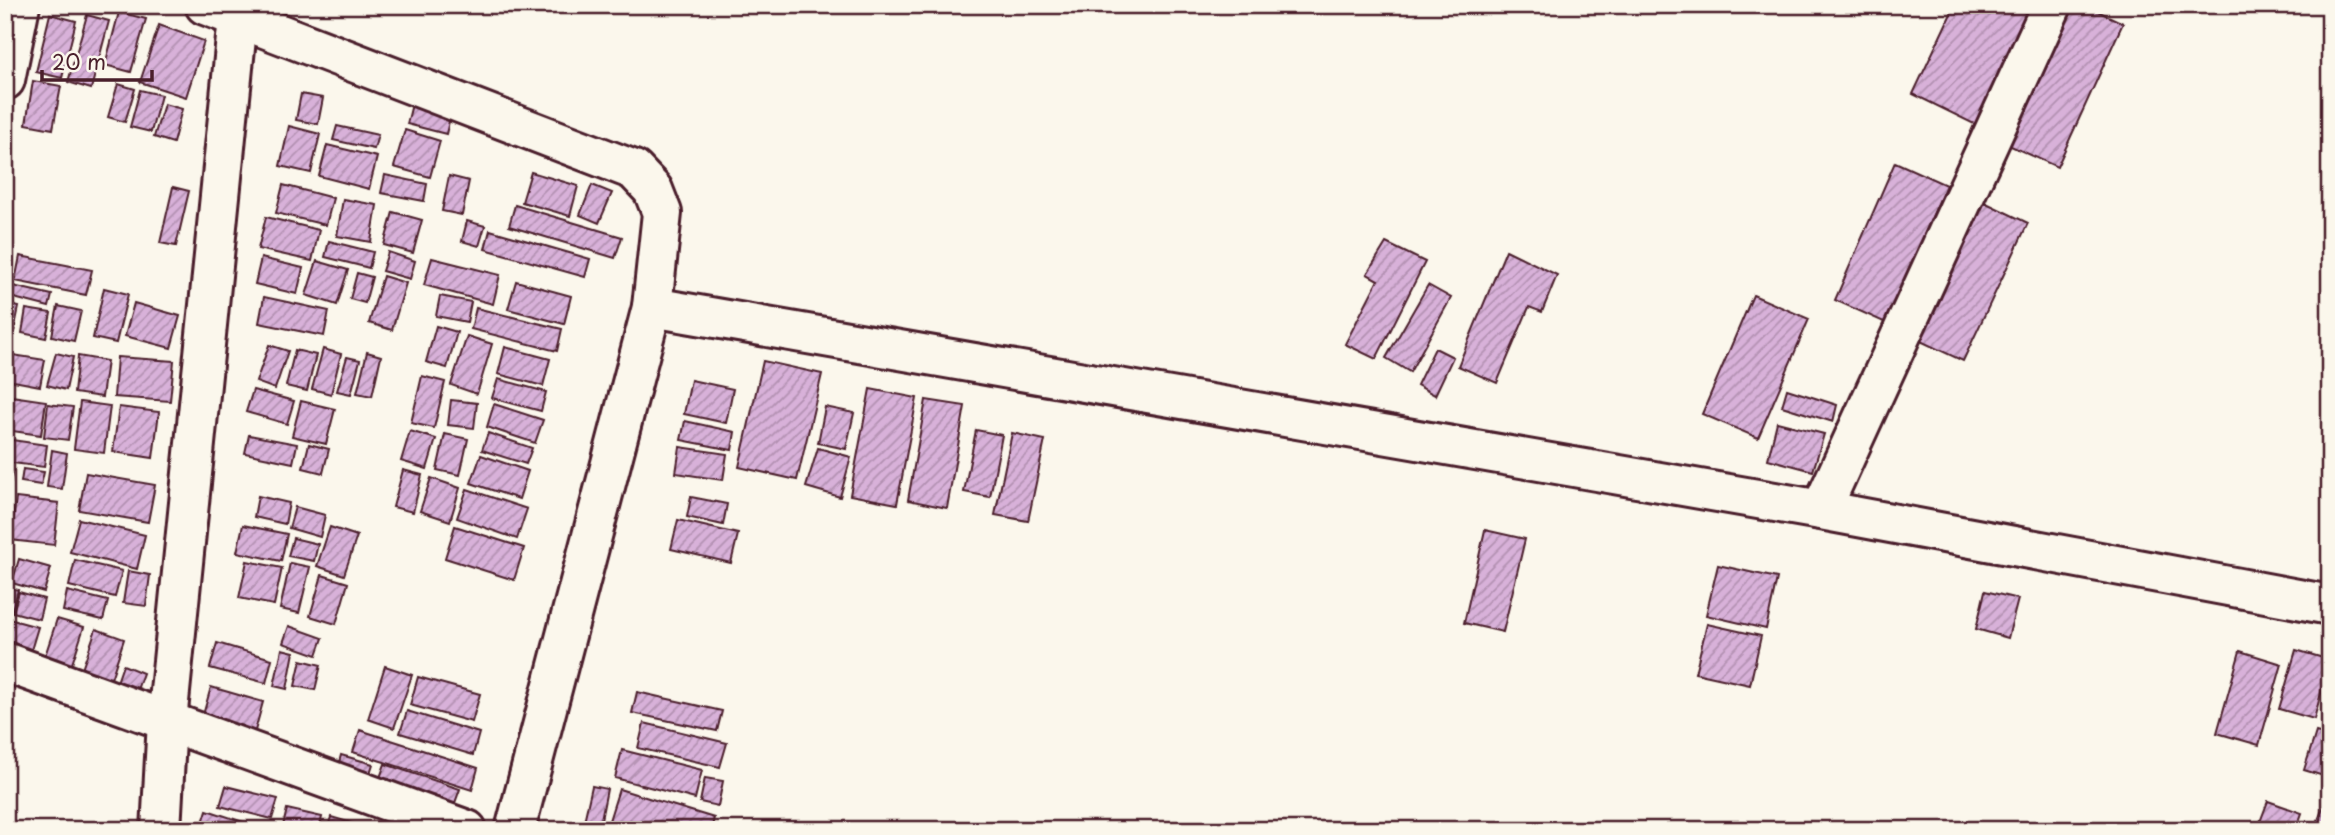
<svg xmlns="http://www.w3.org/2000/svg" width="2335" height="835" viewBox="0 0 2335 835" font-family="'Playpen Sans',sans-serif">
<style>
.building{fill:url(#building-hatch);stroke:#4a1f2b;stroke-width:2}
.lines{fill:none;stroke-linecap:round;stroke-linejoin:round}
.minor-casing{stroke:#4a1f2b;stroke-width:44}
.minor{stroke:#fbf7ec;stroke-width:38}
</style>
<defs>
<pattern id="building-hatch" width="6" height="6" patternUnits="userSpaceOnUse" patternTransform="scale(1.75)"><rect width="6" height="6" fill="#d8b1d9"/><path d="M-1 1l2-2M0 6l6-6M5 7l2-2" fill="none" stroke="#b18fb0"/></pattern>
</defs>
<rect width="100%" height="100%" fill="#fbf7ec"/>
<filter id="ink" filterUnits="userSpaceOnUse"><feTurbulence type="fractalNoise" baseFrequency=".0143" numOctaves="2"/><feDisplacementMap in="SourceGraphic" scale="14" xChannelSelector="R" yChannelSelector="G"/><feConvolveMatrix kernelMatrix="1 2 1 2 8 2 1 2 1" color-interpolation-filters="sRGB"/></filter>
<g filter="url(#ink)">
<g class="building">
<polygon points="1955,5 2034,5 1976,125 1913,94"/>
<polygon points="2064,5 2085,5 2123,23 2057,167 2002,142"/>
<polygon points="119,12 146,19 131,72 105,65"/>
<polygon points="50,14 76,21 62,78 36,72"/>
<polygon points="87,15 109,21 91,89 68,82"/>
<polygon points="159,25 204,41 186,97 140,82"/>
<polygon points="33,81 61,86 53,129 26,124"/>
<polygon points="118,84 135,89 125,122 108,117"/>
<polygon points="140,90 161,95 151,132 130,127"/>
<polygon points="301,94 323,98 318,124 296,120"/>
<polygon points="164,104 182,109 173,143 154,137"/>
<polygon points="412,104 451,113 446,134 407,124"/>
<polygon points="289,126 320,134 311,173 280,166"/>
<polygon points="337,126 378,135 374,149 333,140"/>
<polygon points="405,130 440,141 430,177 394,167"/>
<polygon points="327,145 377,157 369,189 319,176"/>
<polygon points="1895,162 1946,185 1886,323 1835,300"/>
<polygon points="531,172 578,186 570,216 522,202"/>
<polygon points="385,175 427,184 424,201 381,193"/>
<polygon points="449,176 469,181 462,215 442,211"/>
<polygon points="283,185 333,198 326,225 276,213"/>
<polygon points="592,185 612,193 599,223 580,215"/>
<polygon points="173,187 189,191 176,246 160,243"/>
<polygon points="343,199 377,205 371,242 337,236"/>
<polygon points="1980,200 2028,223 1963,361 1914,338"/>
<polygon points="515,205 622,237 615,258 509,226"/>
<polygon points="393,212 422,220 413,253 384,245"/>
<polygon points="266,217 319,230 312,261 258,249"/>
<polygon points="467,221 485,226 479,246 462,241"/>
<polygon points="490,230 590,259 585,277 485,249"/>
<polygon points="329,241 373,252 369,268 325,257"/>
<polygon points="1386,243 1425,262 1376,359 1345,344 1378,280 1367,274"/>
<polygon points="1506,250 1557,275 1542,312 1529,307 1497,383 1458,366"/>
<polygon points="388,252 415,261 410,279 382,271"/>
<polygon points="20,256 92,270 86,295 15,281"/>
<polygon points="261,258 303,268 297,294 255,284"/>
<polygon points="432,258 500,275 493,304 424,285"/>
<polygon points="317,261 348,270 337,305 306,295"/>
<polygon points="357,273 372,277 365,303 350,299"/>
<polygon points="383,276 406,283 392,330 369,323"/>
<polygon points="516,281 571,296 564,324 508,309"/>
<polygon points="1428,285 1451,298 1410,372 1386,358"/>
<polygon points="13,286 52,295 49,307 10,297"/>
<polygon points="104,288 128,294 116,343 93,338"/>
<polygon points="1753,295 1809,319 1758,438 1702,414"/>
<polygon points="440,296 471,302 467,322 436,316"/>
<polygon points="264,297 329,311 324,336 259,323"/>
<polygon points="134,303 180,316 171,348 125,336"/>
<polygon points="5,304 19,307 14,331 5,330"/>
<polygon points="58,306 81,311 74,341 52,336"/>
<polygon points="476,308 562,329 557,351 471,329"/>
<polygon points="26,309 51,313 46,338 22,333"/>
<polygon points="436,326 457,332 447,368 426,362"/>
<polygon points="467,336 492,344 477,394 451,385"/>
<polygon points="269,345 288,351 275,389 256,382"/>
<polygon points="505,347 550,359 543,386 498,374"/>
<polygon points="1435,348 1453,357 1435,395 1417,385"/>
<polygon points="323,349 341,354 331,394 312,389"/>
<polygon points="295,350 316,355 307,391 286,386"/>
<polygon points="367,352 381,356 372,396 357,393"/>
<polygon points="56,353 73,357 66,390 47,385"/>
<polygon points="13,355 45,360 40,386 8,380"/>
<polygon points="78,356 107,361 102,397 74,393"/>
<polygon points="117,357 174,361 170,401 114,397"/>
<polygon points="347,357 360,360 351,394 337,391"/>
<polygon points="763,361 822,374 797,480 739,467"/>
<polygon points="422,376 445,382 434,428 411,423"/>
<polygon points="498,379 546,392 541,411 492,398"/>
<polygon points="691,380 733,389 726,423 684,414"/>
<polygon points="870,389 917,398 897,504 850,495"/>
<polygon points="1787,389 1837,405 1833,422 1782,406"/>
<polygon points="253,390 294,401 287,424 246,412"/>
<polygon points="5,395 46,401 41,435 5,430"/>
<polygon points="451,400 477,403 474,428 448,425"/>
<polygon points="926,400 965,406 947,508 908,500"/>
<polygon points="301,401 335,409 326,444 292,436"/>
<polygon points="80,402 110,406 104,453 74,449"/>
<polygon points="48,404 73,407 68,440 44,437"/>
<polygon points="494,404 543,420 535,443 487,427"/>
<polygon points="119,407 159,412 153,458 113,452"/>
<polygon points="825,407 854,413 846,449 818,443"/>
<polygon points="685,421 735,432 732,450 681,440"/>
<polygon points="1777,422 1824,434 1813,471 1768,459"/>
<polygon points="976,430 1002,435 990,497 964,492"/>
<polygon points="410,431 436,439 427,469 401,461"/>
<polygon points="488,433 532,448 526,464 482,450"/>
<polygon points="1012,433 1045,440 1028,521 995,515"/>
<polygon points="445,434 468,439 460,475 437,470"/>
<polygon points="249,435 297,444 293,463 245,453"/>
<polygon points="5,439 47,445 44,467 5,462"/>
<polygon points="309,444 329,449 323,473 303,468"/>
<polygon points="680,447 727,454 723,480 676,473"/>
<polygon points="818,448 851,457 840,497 806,487"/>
<polygon points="52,450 67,453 62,489 47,487"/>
<polygon points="481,455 528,471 519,499 471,483"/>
<polygon points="23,469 44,472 41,485 21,482"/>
<polygon points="403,470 422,475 413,512 393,507"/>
<polygon points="5,472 12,473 8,496 5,496"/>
<polygon points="86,473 155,485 148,522 79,510"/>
<polygon points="431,478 460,488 450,521 420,511"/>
<polygon points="467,489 527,509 517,539 457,518"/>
<polygon points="258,496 289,503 285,524 254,517"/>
<polygon points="691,497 727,504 723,525 687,517"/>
<polygon points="16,498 59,503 54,545 10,540"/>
<polygon points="295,507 325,515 320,537 289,528"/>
<polygon points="79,519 145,535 137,569 70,552"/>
<polygon points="678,520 738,534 731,563 671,549"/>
<polygon points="243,525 287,534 281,561 237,552"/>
<polygon points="455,526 524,548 514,580 445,558"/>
<polygon points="330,527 357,536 344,575 317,566"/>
<polygon points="1485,530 1525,539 1503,632 1464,623"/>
<polygon points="293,538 318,544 314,561 288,556"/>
<polygon points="19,559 51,568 44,592 12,583"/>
<polygon points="75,560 122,571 115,597 69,586"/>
<polygon points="247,561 282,568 274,605 239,598"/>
<polygon points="290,563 310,567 299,613 280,609"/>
<polygon points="1718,565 1777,578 1766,629 1706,615"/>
<polygon points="128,571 150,575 146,606 123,603"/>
<polygon points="322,575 348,583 336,624 310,616"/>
<polygon points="5,586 18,590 10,616 5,614"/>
<polygon points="67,591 108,601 103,620 63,611"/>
<polygon points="1985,591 2018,599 2008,638 1976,629"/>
<polygon points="19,592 44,599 39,619 13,612"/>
<polygon points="5,618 38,627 29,657 5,651"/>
<polygon points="57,619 84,627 71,667 44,659"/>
<polygon points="1707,624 1761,636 1750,685 1695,673"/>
<polygon points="289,626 323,638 317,655 283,643"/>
<polygon points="96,629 124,639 108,688 79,678"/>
<polygon points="217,643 272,659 266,683 210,668"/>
<polygon points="282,649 294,652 287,689 274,686"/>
<polygon points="2296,650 2330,660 2314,719 2279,709"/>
<polygon points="2240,651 2282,664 2259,745 2217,733"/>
<polygon points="301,660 321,665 315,690 295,686"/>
<polygon points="123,665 143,673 134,698 114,691"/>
<polygon points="385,666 412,675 394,728 368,719"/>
<polygon points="418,677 480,694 472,722 410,705"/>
<polygon points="211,687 263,702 253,738 201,722"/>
<polygon points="637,692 722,711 717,731 632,713"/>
<polygon points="407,711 479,733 473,755 400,733"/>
<polygon points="644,723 727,743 720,767 638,748"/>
<polygon points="360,730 478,768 472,790 353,752"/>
<polygon points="2316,732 2330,736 2330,778 2304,770"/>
<polygon points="622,750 702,770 695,799 615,778"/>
<polygon points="341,755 373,764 368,779 337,770"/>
<polygon points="385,764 460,789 452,811 377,786"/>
<polygon points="705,778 723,781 718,806 700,802"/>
<polygon points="226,786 278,799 272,819 220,806"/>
<polygon points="592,786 607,789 599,830 583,826"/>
<polygon points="2330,788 2330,830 2327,830 2316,826"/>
<polygon points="619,789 714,818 711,830 607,827"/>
<polygon points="2268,801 2302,813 2296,830 2257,830"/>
<polygon points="287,809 322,817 319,830 282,830"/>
<polygon points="207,810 268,830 204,830 201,829"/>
<polygon points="331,817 355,824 354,830 327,830"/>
</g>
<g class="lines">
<g class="minor-casing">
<g id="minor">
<polyline points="205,5 634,170 653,190 662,213 652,307 515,830"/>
<polyline points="5,80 20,5"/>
<polyline points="652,307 1821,510 2330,605"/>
<polyline points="1821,510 2052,5"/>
<polyline points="5,662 467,830"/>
<polyline points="161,830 167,721 238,18"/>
</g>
</g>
<use href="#minor" class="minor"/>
</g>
</g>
<rect width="2335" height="835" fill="none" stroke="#fbf7ec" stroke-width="28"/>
<rect x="14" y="14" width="2307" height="807" fill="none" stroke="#4a1f2b" stroke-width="2.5" filter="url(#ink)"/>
<path d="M42 70v10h110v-10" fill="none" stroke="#4a1f2b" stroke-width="3.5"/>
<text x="52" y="70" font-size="21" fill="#4a1f2b" stroke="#fbf7ec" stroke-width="5" paint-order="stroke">20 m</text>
</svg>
